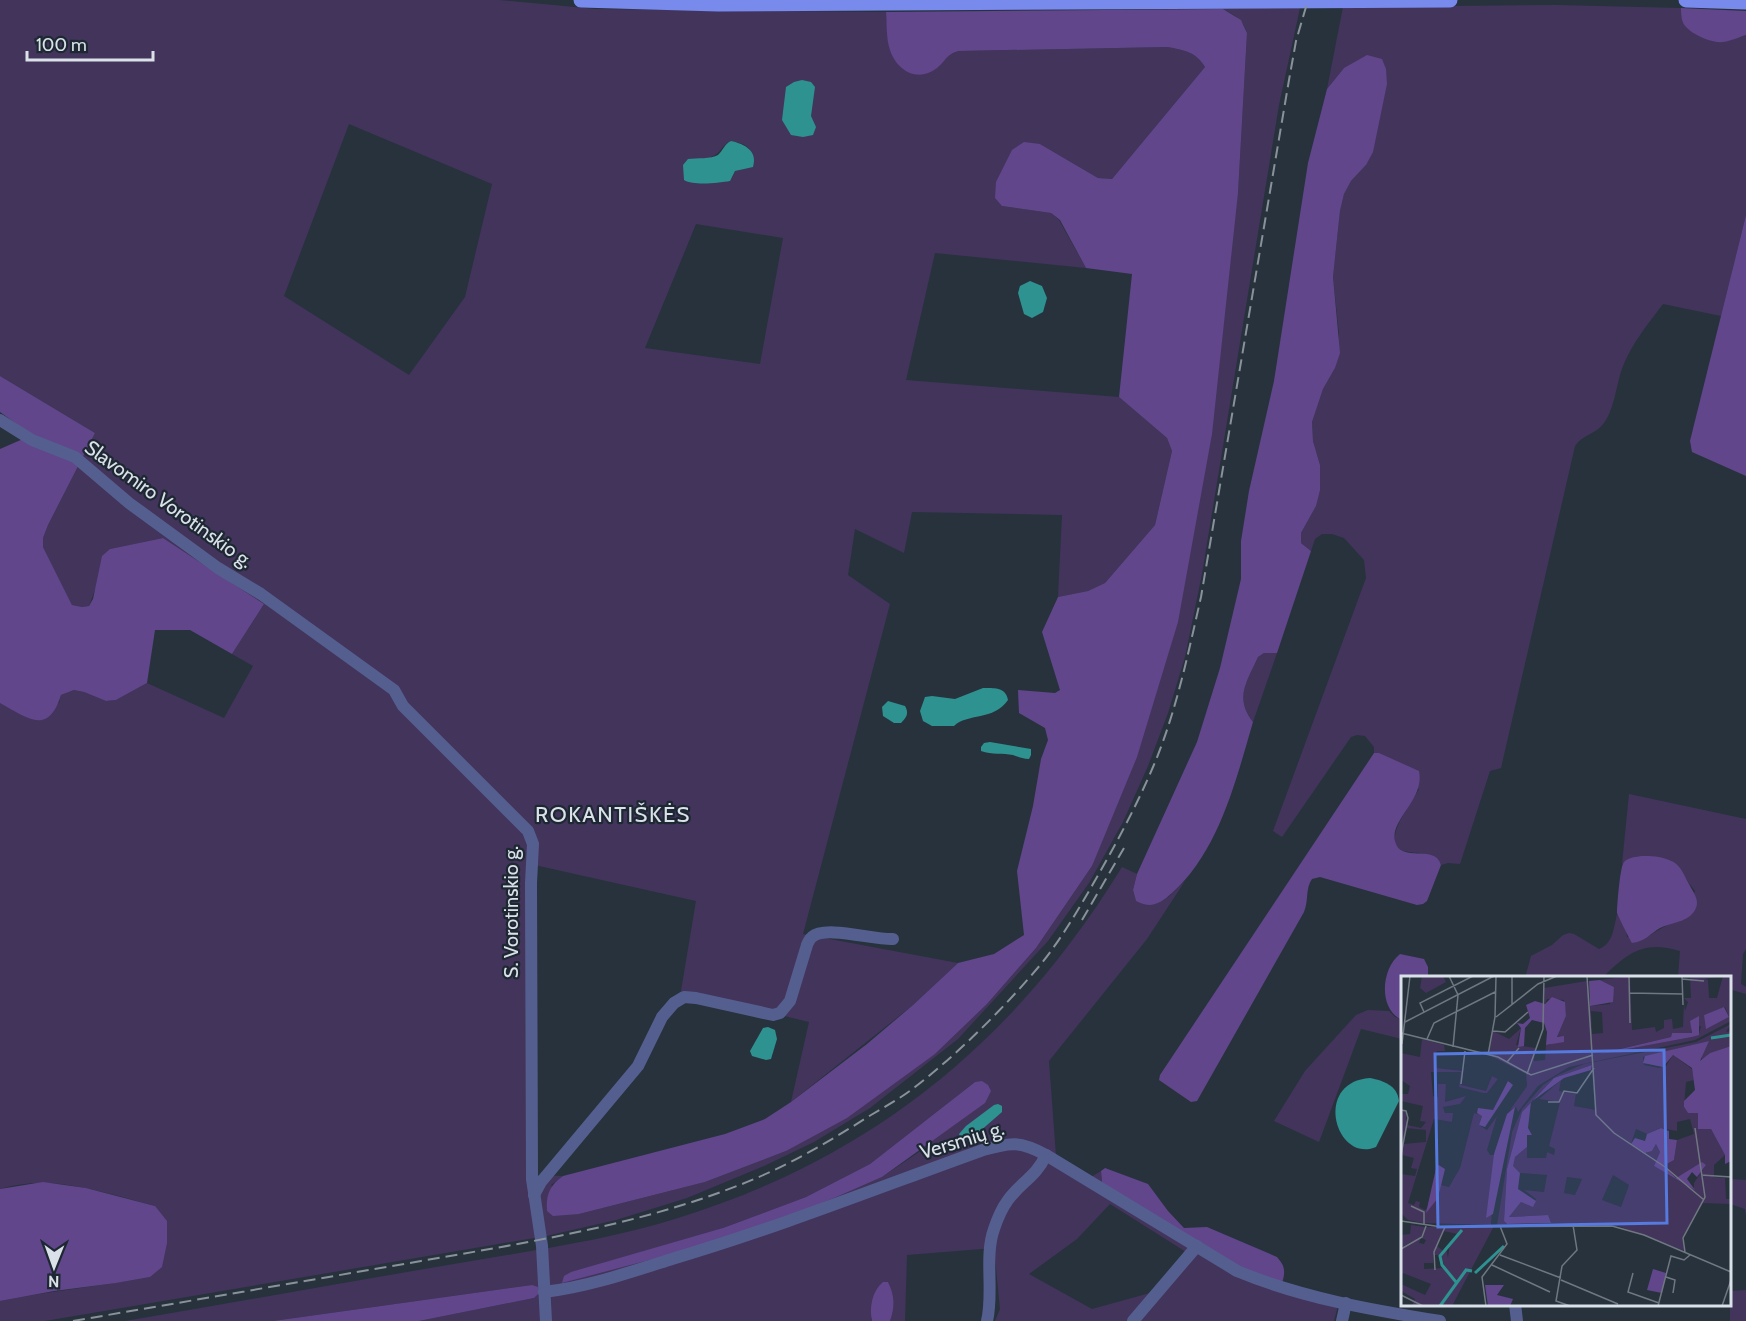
<svg xmlns="http://www.w3.org/2000/svg" width="1746" height="1321" viewBox="0 0 1746 1321" font-family="Cabin,sans-serif">
<style>
.green{fill:#43345c;fill-rule:evenodd}
.forest{fill:#61468b}
.water{fill:#2e9291}
.lines{fill:none;stroke-linecap:round;stroke-linejoin:round}
.minor{stroke:#555f8f;stroke-width:12}
.major{stroke:#788aec;stroke-width:15}
.rail{stroke:#89929a;stroke-width:2;stroke-dasharray:12 6;stroke-linecap:butt}
.labels{text-anchor:middle;dominant-baseline:central;stroke-width:4.5;stroke-linejoin:round;paint-order:stroke}
.street-label{font-size:20px;fill:#dae1e8;stroke:#1d2833}
.quarter-label{font-size:22px;letter-spacing:1.5px;fill:#dae1e8;stroke:#1d2833}
.inset-river{fill:none;stroke:#2e9291;stroke-width:3}
.inset-road{fill:none;stroke:#6f7881;stroke-width:1.5}
.view{fill:#567add;fill-opacity:0.15;stroke:#567add;stroke-width:3}
.inset-edge{fill:none;stroke:#dae1e8;stroke-width:3}
</style>
<rect width="100%" height="100%" fill="#27323d"/>
<g class="green">
<path d="M0,0H500L596,9L886,12L889,47L938,67L948,55L959,51L1167,47C1184,50 1196,52 1205,67L1112,179L1098,178L1040,144L1002,206L1051,213L1059,220L1086,268L935,253L906,380L1119,397L1167,438L1172,451L1155,525L1105,583L1088,591L1058,597L1062,515L912,512L904,553L855,529L848,575L890,604L803,934L958,963L913,1005L791,1102L809,1022L681,991L696,901L530,864L527,1041L538,1175L563,1176L551,1185L579,1214L705,1182L786,1151L935,1054L987,1004L1036,948L1092,866L1238,193L1247,33C1243,20 1235,15 1223,9L1300,8L1279,105L1202,574L1185,657L1168,713L1148,766L1123,822L1089,883L1048,941L958,1039L870,1108L814,1142L764,1166L687,1198L616,1220L546,1236L45,1321H0V1301C50,1291 100,1286 150,1277L155,1206C105,1193 51,1173 0,1189V703H59L61,695L74,690L84,692L106,701L116,700L147,683L224,718L253,666L232,654L264,604L163,538L110,549L89,606L82,607L72,605L43,547V538L48,525L95,433L0,376ZM349,124L492,184L465,297L409,375L284,296ZM731,141C742,143 750,145 753,157L745,168L735,171L732,178L719,183L705,182L711,157C722,153 721,145 731,141ZM696,224L783,238L760,364L645,348Z"/>
<path d="M1556,5L1681,8V16C1706,40 1710,48 1746,35V215L1721,316L1663,304C1648,324 1632,343 1623,366C1616,384 1615,408 1604,423C1596,434 1582,435 1575,446L1501,768L1490,771L1460,864L1448,863L1441,865C1434,842 1387,866 1396,831C1400,817 1412,802 1419,789L1379,753H1374V747L1365,736L1357,735L1351,737L1282,837L1273,831L1366,578L1364,560L1344,538L1332,534H1322L1315,539L1311,551L1301,543V533L1316,506L1320,465L1313,441L1312,422L1323,389L1335,368L1339,334L1333,277L1340,211L1344,194L1351,181L1366,165L1344,68L1327,89L1343,7Z"/>
<path d="M1264,653H1277L1253,722C1234,697 1247,682 1258,657Z"/>
<path d="M1629,794L1746,819V949L1743,954L1741,984L1746,987V994L1732,990L1730,1068V978L1678,977L1680,951C1643,940 1628,953 1603,977L1525,978L1531,956L1552,945L1563,935L1569,933L1574,934L1599,949C1613,944 1614,927 1617,914L1626,930L1627,937L1650,935L1669,924L1685,919L1695,891L1686,879L1628,859L1622,864Z"/>
<path d="M1122,867L1137,874L1133,890L1136,901C1158,912 1169,896 1185,881L1147,939L1049,1061L1056,1156L1091,1177L1101,1171L1102,1182L1194,1243L1338,1306L1334,1321H995L1000,1309L994,1248L907,1255L905,1321H890C895,1307 895,1296 888,1282L871,1319L872,1321H419L534,1298L532,1285L273,1321H125C231,1303 336,1284 442,1266C521,1252 602,1242 678,1218C874,1157 1015,1041 1122,867ZM975,1082L922,1150L882,1177L841,1195L723,1228L806,1197L870,1164ZM1110,1204L1186,1252L1150,1293L1092,1309L1029,1274L1077,1239Z"/>
<polygon points="1368,1010 1389,1011 1395,1017 1402,1020 1402,1039 1361,1029 1319,1142 1274,1121 1305,1071 1356,1015"/>
<polygon points="1730,1179 1746,1180 1746,1216 1745,1209 1730,1204"/>
<polygon points="1746,1290 1746,1321 1730,1321 1730,1291"/>
</g>
<g class="forest">
<path d="M1681,8L1746,11V35C1737,38 1727,43 1717,42C1708,41 1692,34 1686,27C1681,22 1681,14 1681,8Z"/>
<path d="M1223,9L1241,20L1247,33L1238,193L1212,434L1178,622L1137,757L1092,866L1036,948L987,1004L935,1054L847,1118L786,1151L705,1182L579,1214L553,1216L547,1211C546,1195 549,1186 563,1176L725,1134L765,1119L791,1102L867,1044L913,1005L958,963L994,954L1024,935L1017,871L1033,806L1041,759L1048,740L1045,728L1019,713L1018,690L1055,693L1060,690L1042,632L1058,597L1088,591L1105,583L1155,525L1172,451L1167,438L1119,397L1132,274L1086,268L1060,220L1051,213L1002,206L995,198L996,182L1012,150L1024,142L1040,144L1098,178L1112,179L1205,67C1196,52 1184,50 1167,47L959,51C945,55 947,60 937,68C918,83 897,71 890,50C886,39 887,24 886,12Z"/>
<path d="M1367,55L1382,59L1386,69L1387,84L1373,152L1366,165L1351,181L1344,194L1340,211L1333,277L1340,353L1335,368L1323,389L1312,422L1313,441L1320,465V490L1316,506L1301,533V543L1311,551L1277,653H1264L1258,657C1247,682 1234,697 1253,722C1236,780 1219,851 1172,893C1160,904 1151,909 1136,901L1133,890L1137,874L1197,742L1220,668L1241,579V541L1249,491L1274,381L1308,163L1327,89L1344,68Z"/>
<polygon points="1746,215 1746,476 1692,452 1690,441"/>
<path d="M0,376L95,433L48,525L43,538V547L72,605L82,607L89,606L93,599L102,556L110,549L163,538L264,604L232,654L190,630H155L147,683L116,700L106,701L84,692L74,690L61,695C48,737 26,717 0,703V449L32,435L0,412Z"/>
<path d="M1374,753H1379L1419,771C1425,800 1390,819 1395,841C1400,864 1435,843 1441,865L1427,901L1423,904L1417,905L1320,877L1312,879C1305,889 1309,900 1304,912L1197,1101L1191,1102L1159,1080L1160,1075Z"/>
<path d="M1642,856C1651,856 1660,856 1669,860C1681,864 1683,874 1689,884C1694,894 1702,902 1693,913C1686,922 1670,923 1660,928C1650,934 1644,942 1632,943C1630,940 1618,916 1617,913C1617,906 1620,866 1624,862C1629,857 1636,857 1642,856Z"/>
<path d="M1400,954L1424,959L1428,967V977L1402,978V1020C1378,1009 1381,969 1400,954Z"/>
<polygon points="982,1081 988,1085 991,1091 985,1103 882,1177 841,1195 798,1213 691,1249 562,1283 564,1276 571,1272 723,1228 806,1197 870,1164 975,1082"/>
<path d="M1105,1168L1148,1184L1168,1211L1184,1228L1207,1227L1277,1257C1286,1267 1285,1272 1282,1284L1269,1281L1212,1253L1107,1187L1102,1182L1101,1171Z"/>
<polygon points="43,1182 86,1188 155,1206 167,1221 167,1243 162,1267 150,1277 116,1283 54,1291 0,1301 0,1189"/>
<path d="M883,1282H888C895,1296 895,1307 890,1321H872C869,1308 872,1291 883,1282Z"/>
<polygon points="532,1285 538,1287 539,1293 534,1298 419,1321 273,1321"/>
</g>
<g class="water">
<polygon points="802,80 811,82 815,87 811,116 816,127 813,135 803,137 791,135 782,120 786,87 794,82"/>
<path d="M731,141C745,144 758,151 753,167L735,171L730,181C718,183 694,186 684,180L683,165L688,159C697,158 711,159 718,155C723,151 724,144 731,141Z"/>
<polygon points="1030,281 1042,286 1047,298 1043,312 1032,318 1024,314 1018,293 1020,286"/>
<path d="M983,688C994,688 1006,687 1008,700C994,721 967,713 954,726H932L923,721L920,711L925,697L932,696L955,699Z"/>
<path d="M888,701L905,706C909,713 907,717 901,723H894L883,716L882,707Z"/>
<path d="M990,742L1031,749V755L1029,759C1023,759 1019,757 1013,755C1003,753 992,755 981,751V747L984,743Z"/>
<polygon points="768,1027 775,1030 777,1039 771,1059 766,1060 752,1056 750,1051 763,1028"/>
<path d="M1370,1078C1384,1081 1397,1085 1399,1101L1376,1147C1336,1164 1312,1082 1370,1078Z"/>
<polygon points="998,1104 1002,1106 1002,1112 971,1139 965,1141 961,1139 959,1134 966,1126 994,1105"/>
</g>
<g class="lines">
<g class="minor">
<polyline points="0,420 32,440 75,457 129,503 218,568 261,594 394,690 403,706 528,831 533,844 531,883 532,1179 542,1246 546,1321"/>
<path d="M534,1195L541,1182L638,1066L662,1017L674,1003L684,997L696,998L773,1015L780,1013L790,1001L807,945C807,944 811,937 812,937C825,925 874,940 893,939"/>
<path d="M544,1292C587,1287 631,1272 672,1259C777,1228 880,1187 983,1150C1011,1142 1020,1141 1046,1155L1237,1271C1302,1298 1372,1310 1440,1321"/>
<polyline points="1515,1304 1517,1321"/>
<path d="M987,1321C994,1292 984,1257 994,1229C997,1220 1002,1208 1008,1200C1021,1182 1036,1177 1046,1155"/>
<polyline points="1133,1321 1197,1246"/>
<polyline points="1342,1321 1346,1303"/>
</g>
<g class="major">
<polyline points="581,0 718,4 1450,0"/>
<polyline points="1686,0 1746,2"/>
</g>
<g class="rail">
<polyline points="1082,920 1124,848"/>
<path d="M73,1321C189,1301 305,1281 421,1261C530,1242 639,1225 742,1184C788,1166 830,1141 871,1115C886,1106 901,1098 915,1087C959,1053 1005,1007 1041,964C1061,939 1077,912 1093,884C1115,846 1136,807 1153,767C1176,713 1188,654 1201,597L1289,80L1296,41L1308,0"/>
</g>
</g>
<g class="labels">
<g class="street-label">
<text transform="translate(169 504) rotate(36)">Slavomiro Vorotinskio g.</text>
<text transform="translate(511 912) rotate(-90)">S. Vorotinskio g.</text>
<text transform="translate(962 1140) rotate(-17)">Versmių g.</text>
</g>
<g class="quarter-label">
<text x="613" y="814">ROKANTIŠKĖS</text>
</g>
</g>
<g transform="translate(1401 976)">
<rect width="330" height="330" fill="#27323d"/>
<path d="M21,0H42L45,6L25,17L19,12ZM229,0L231,54L254,51L255,56L263,52V44L271,43L272,53L282,51L283,26L284,35L287,26L283,22H290L289,0H330V45L294,64L168,91L137,110L117,136L115,131L109,134L126,110L125,98L88,79L92,55L108,63L120,52L115,69L134,72L133,85L144,84L145,69H149L160,59L156,61L165,40L163,24L146,23L144,28L143,12L186,5L189,30L209,28L213,11L199,4ZM322,0L316,22H308L307,4L303,3ZM324,31L328,41L308,51L303,39ZM190,35L201,36L202,57L191,58ZM300,50L298,58L291,61L193,79L270,61L271,57H291L290,53ZM330,48L325,56L330,55V70L309,77L301,86V74L308,65L242,81L243,89L258,92L265,90L272,79L291,93L293,104L285,106L283,131L287,137H297V153H310L324,179L313,189V201L324,202L325,223H330V228L301,227L281,262L284,275L217,250L150,247L146,239L108,241L120,226L133,229L135,223L123,214L143,216L146,199L119,197L111,190L114,181L126,171V182H145L146,176L153,179L154,173L148,170L159,126L138,123L160,104L158,115L175,118L173,130L195,134L191,89L153,102L121,136L106,193L103,245L106,248L96,249L111,156L121,133L142,109L157,99L183,88L295,66ZM289,143L293,158L276,164L273,184L261,190L275,202L300,187L305,189L293,207V213L253,190L259,176L255,168L251,175L244,177L230,168L235,153L246,158L259,152L276,155V146ZM212,199L228,209L220,231L201,224ZM166,201L181,203L174,219L163,217ZM21,63L43,69L44,75H36L34,82L35,92L62,95L60,109L85,115L91,100L97,103L86,117H82L58,111L60,96H30L32,120L37,121V108H45L44,126L65,120L59,128L42,131L44,137H52L51,146L33,143L7,227L13,229L15,225L19,226L18,231L24,234L37,222L40,209L48,211L59,192L73,137L81,139L78,149L86,154L96,140L86,174L89,179H94L90,249L22,247L7,244L0,237V198L14,200L16,193L10,192L13,182L1,179L0,133L5,137L6,149L20,152L25,146L19,145L22,130L0,125V118H7L9,110L0,104V77L19,81ZM5,152L25,154V166L2,168ZM10,249L24,251L18,267L23,268L25,264L20,262L25,251L93,250L51,330H11L14,323L0,315V308L24,319L30,308L2,297L0,300V274L13,264L0,272V259L9,258ZM42,255L57,258L49,267L47,282L45,272L42,275L36,270ZM32,279H40L44,292L23,293V287H32Z" fill="#43345c" fill-rule="evenodd"/>
<path d="M199,4L213,11L212,26L189,30L188,5ZM151,21L164,26L165,40L156,61L163,60V66L145,69L146,56L143,47L131,44L124,52L123,70L117,71L120,52L116,47L122,48L129,42L125,29L134,25L144,28ZM323,31L328,41L305,53L303,39ZM298,40V59L291,61L194,79L270,61L271,57H291L289,45ZM308,65L299,85L309,77L330,70V185L324,188V179L310,153H297V137H287L283,131V125L294,114L291,92L272,79L262,91L242,87L244,80ZM191,89L190,94L163,102L130,126L127,152L131,159H126V171L114,181L112,190L119,197L117,213L135,225L132,231L120,226L108,241L147,239L150,247L106,248L103,245L106,193L121,136L153,102ZM107,105L112,109L84,151L78,149L81,140L76,137L77,132L92,134ZM114,131L92,238L85,242L93,178L106,138ZM260,152L268,155V163L276,164L273,184L262,190L275,202L301,186L305,189L296,201L291,196L286,203L294,214L253,190L259,176L255,168L251,175L244,177L230,168L234,162L244,165L246,158ZM36,188L44,193L37,222L25,237ZM252,293L265,297L261,317L246,314ZM84,309H103L96,319L112,323L109,330H87Z" fill="#61468b"/>
<path class="inset-river" d="M310,62L330,59M74,297L103,270M55,306L41,289L39,280L61,254M39,330L65,294L71,295"/>
<path class="inset-road" d="M48,0L57,19L52,71M111,0V28M186,0L195,139L213,157L264,191L303,224M228,0L229,47M281,0L282,29M281,3L303,5M228,17L282,18M23,36L19,27L72,0M95,41L137,8L156,0M4,46L93,0M92,55L104,56L127,36M0,57L97,81L130,99L192,79M26,63L33,47L94,16M1,68L9,0M87,79L94,41L95,0M106,86L118,72M126,98L142,53L143,0M60,108L64,75M147,126H158L163,115L176,117L193,92M0,134L5,135L7,142L0,179M300,199L330,201M10,230L23,236V249M0,245L41,251L211,250L243,259L330,296M0,273L21,261L25,250M284,276L282,262L304,221L294,152M99,279L160,302M91,289L149,316M34,294L33,276L44,251M232,297L227,316L258,327M265,301L274,304L272,317M160,304L217,328M0,319L22,330M85,330L81,301L106,268L99,250M169,330L155,325L161,290L176,274L172,249M257,330L270,280L283,284L289,279M321,330L330,304"/>
<path class="view" d="M263,74L266,247L37,251L34,78Z"/>
<rect width="330" height="330" class="inset-edge"/>
</g>
<g transform="translate(54 1267) rotate(181)" stroke="#1d2833" stroke-width="4.5" paint-order="stroke">
<path d="M0-4.5L10 22L0 15L-10 22Z" fill="#dae1e8"/>
<text y="-9" font-size="16" font-weight="bold" text-anchor="middle" fill="#dae1e8">N</text>
</g>
<path d="M27 51v9h126v-9" fill="none" stroke="#dae1e8" stroke-width="3"/>
<text x="36" y="51" font-size="18" fill="#dae1e8" stroke="#1d2833" stroke-width="4.5" paint-order="stroke">100 m</text>
</svg>
